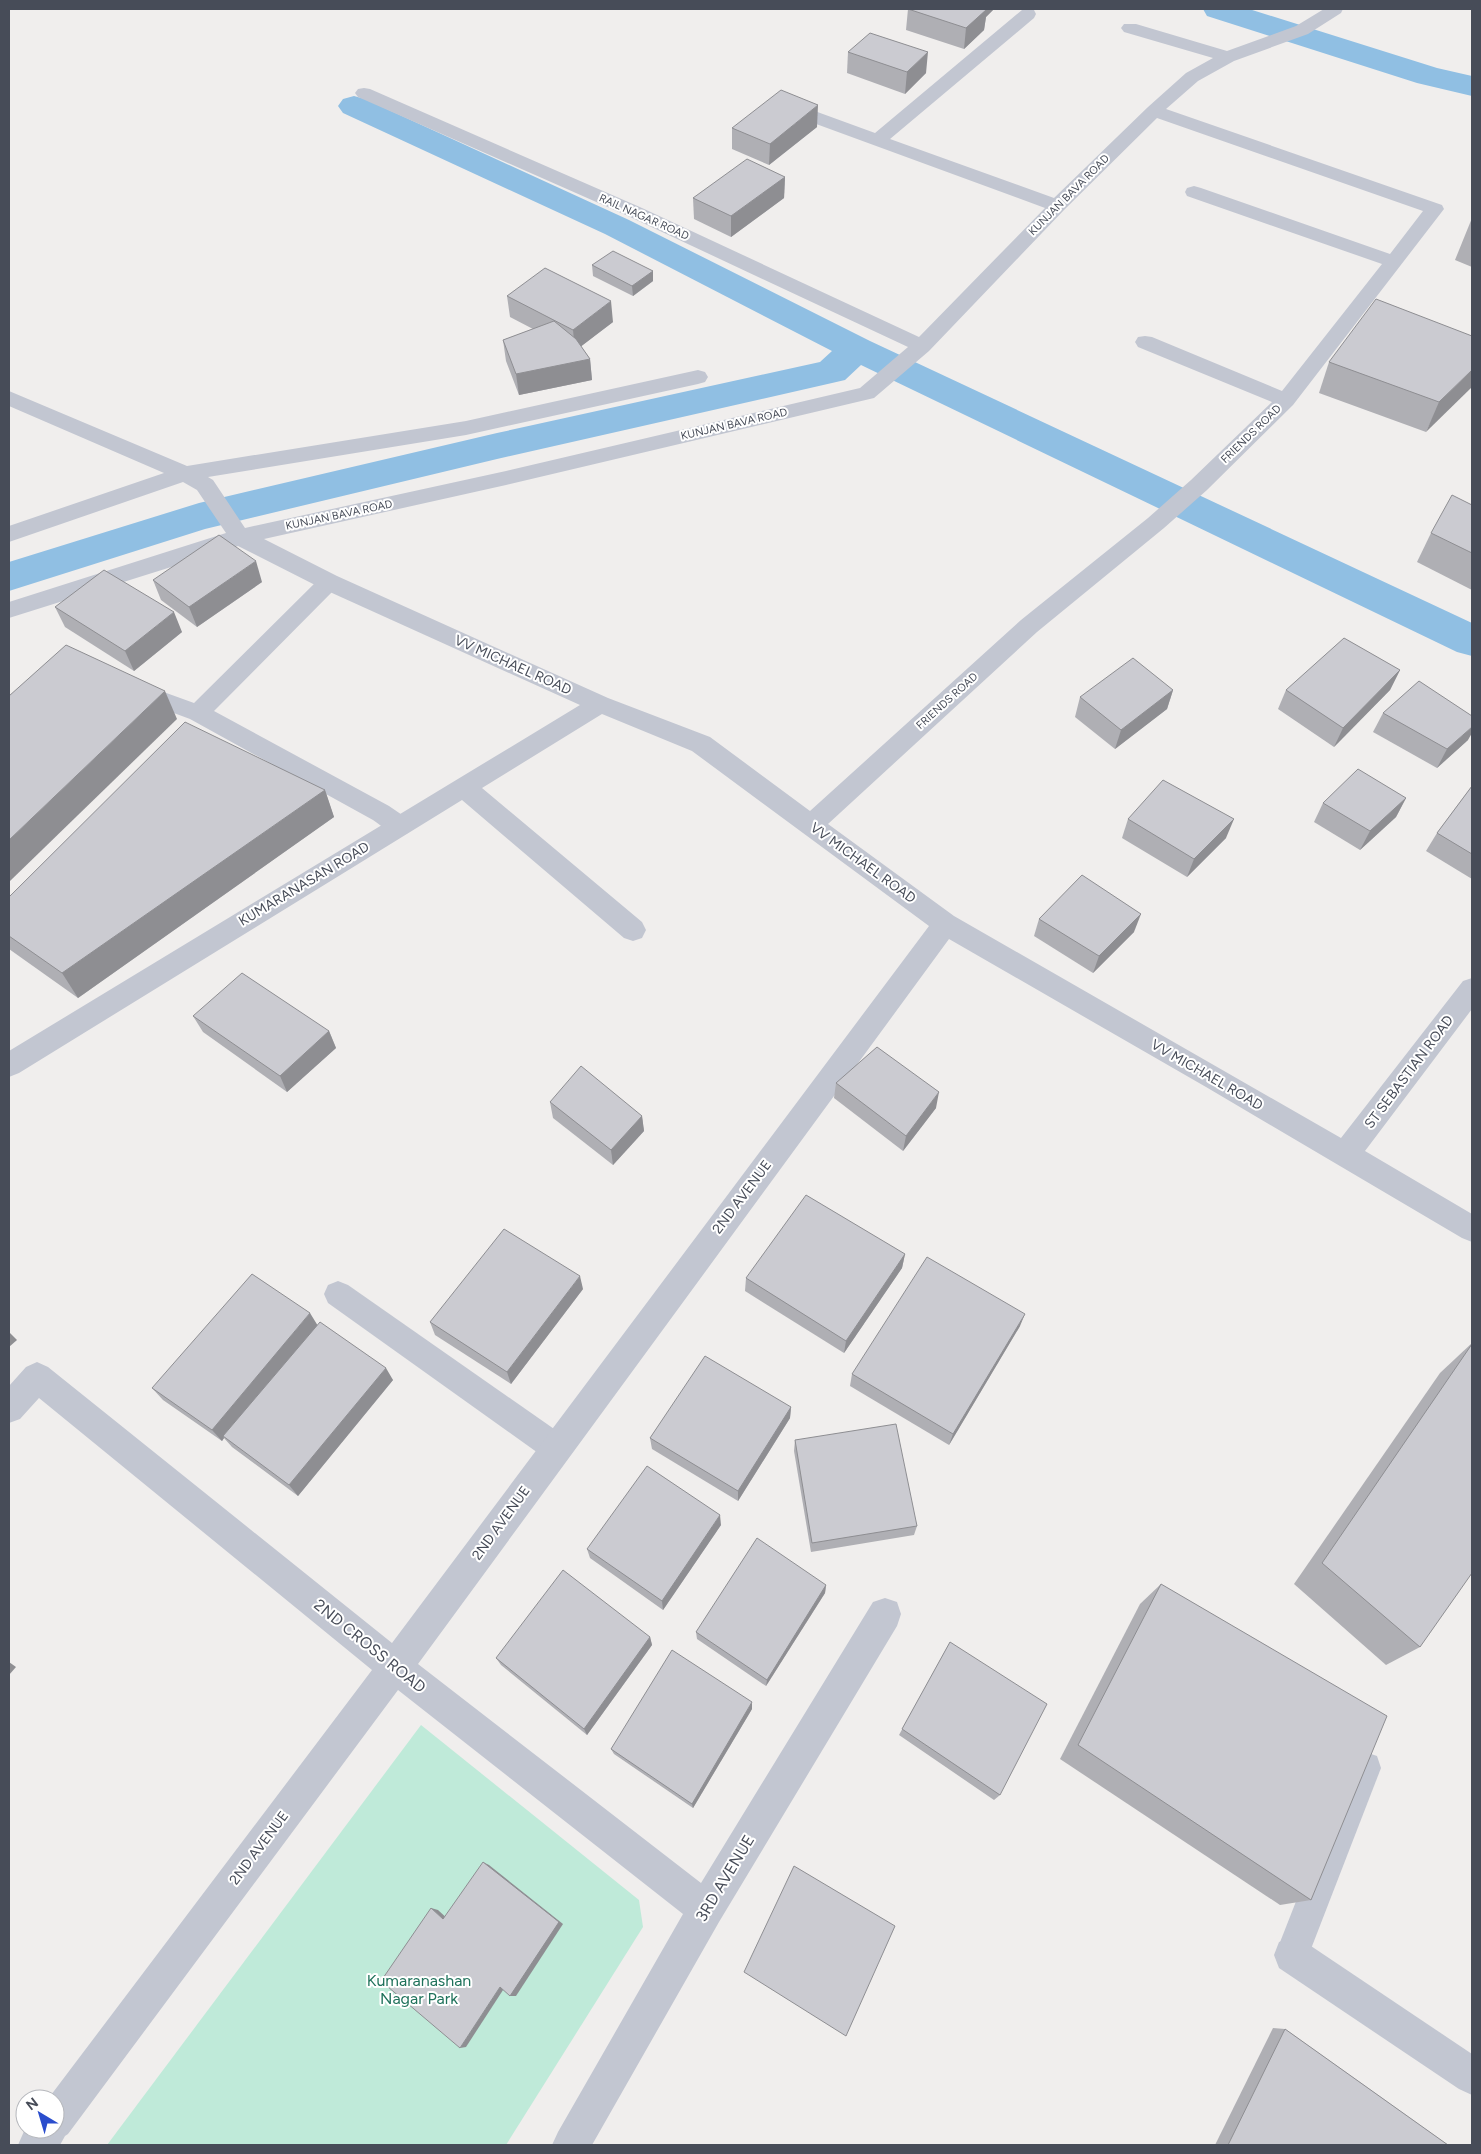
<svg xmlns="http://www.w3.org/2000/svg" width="1481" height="2154" viewBox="0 0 1481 2154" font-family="Figtree,sans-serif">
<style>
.green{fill:#bfead9}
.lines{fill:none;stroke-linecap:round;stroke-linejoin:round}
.canal{fill:#90bfe3;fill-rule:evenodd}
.lane{fill:#c2c6d1;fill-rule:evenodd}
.street{fill:#c2c6d1;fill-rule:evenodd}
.wall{fill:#afafb4}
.shaded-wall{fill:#8e8e92}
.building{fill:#cbcbd1;stroke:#8e8e92}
.labels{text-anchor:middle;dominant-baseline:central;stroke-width:4;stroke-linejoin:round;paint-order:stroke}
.far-street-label{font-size:11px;fill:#474c58;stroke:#fff}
.street-label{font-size:14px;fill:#474c58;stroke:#fff}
.near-street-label{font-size:16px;fill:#474c58;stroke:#fff}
.near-park-label{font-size:16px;fill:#1f725b;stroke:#fff}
</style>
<rect width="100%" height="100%" fill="#f0eeed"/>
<polygon class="green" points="421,1725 639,1900 643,1927 506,2145 107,2145"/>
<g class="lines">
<g class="canal">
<polygon points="1203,9 1249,9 1437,68 1472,76 1472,96 1417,83 1207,16"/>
<polygon points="354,96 365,99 629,220 870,341 1472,623 1472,656 1457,652 861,365 845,380 832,383 497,459 205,529 9,591 9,562 199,503 497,433 820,362 832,351 605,234 343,113 338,106 343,99"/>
</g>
<g class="lane">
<path d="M329,574L337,577L340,582L337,587L214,711L389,806L408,819L412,826L408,833C393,838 385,828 373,820L190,719L128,696L125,690L128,684L136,682L194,703L321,577Z"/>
<polygon points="338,1281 348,1285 567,1438 571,1448 567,1458 556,1463 545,1458 328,1303 324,1294 328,1285"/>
<polygon points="1365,1752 1377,1756 1381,1768 1304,1967 1292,1972 1280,1967 1275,1955 1353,1756"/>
</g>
<g class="street">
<path d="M1028,9L1034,10L1036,14L1034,18L890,139L1054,198L1148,107L1186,73L1213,58L1124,32L1121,28L1124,24H1136L1227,51L1296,26L1324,9H1343L1341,13L1308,34L1234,61L1198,81L1166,109L1442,205L1444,209L1293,405L1207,490L1164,528L1037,632L828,824L954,916L1341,1138L1463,981L1472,978V1009L1365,1151L1472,1214V1242L1462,1238L1206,1087L949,939L418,1664L701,1883L873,1602L885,1598L897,1602L901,1614L897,1626L719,1922L592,2145H552L558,2132L683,1914L398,1690L68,2134L65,2136L60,2145H18L25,2129H55V2099H48L372,1670L39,1398L20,1419L9,1423V1386L26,1367L37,1362L48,1367L392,1643L929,926L692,751L602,714L482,788L642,922L646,930L642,938L633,941L624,938L462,800L19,1073L9,1077V1051L580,705L321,588L238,546L9,618V602L226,533L197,490L183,482L9,542V526L164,473L9,406V391L187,466L466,421L698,370L705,372L708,377L705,382L698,384L466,435L208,477L213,480L245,528L506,471L860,388L908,347L628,216L358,97L355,93L358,89L364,88L370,89L642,208L919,337L1045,208L778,110L775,106L778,102L784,101L790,102L875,133L1022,10ZM1157,118L1423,211L1390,254L1201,188L1194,186L1187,188L1185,192L1187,196L1382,264L1282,391L1152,337L1145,336L1138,337L1135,342L1138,347L1272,402L1191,480L1148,518L1021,620L810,811L710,737L608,698L337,576L264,539L506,485L874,398L929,351L1064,210Z"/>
<polygon points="1292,1937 1305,1942 1472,2054 1472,2095 1459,2089 1279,1968 1274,1955 1279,1942"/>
</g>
</g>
<g class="wall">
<polygon points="908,9 994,9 986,17 984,30 964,49 906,30"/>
<polygon points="848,52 926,73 905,94 847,73"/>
<polygon points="817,127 769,165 732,149 732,128"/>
<polygon points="785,177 784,198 731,237 694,219 693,198"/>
<polygon points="1472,218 1472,267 1455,260"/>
<polygon points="592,265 653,271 653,281 633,296 593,276"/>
<polygon points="507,296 613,322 581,346 590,359 592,380 519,395 506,361 503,340 533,329 510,317"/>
<polygon points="1472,336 1426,432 1319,393 1329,362"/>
<polygon points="1472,505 1472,590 1417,562 1431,533"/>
<polygon points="153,580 262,582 197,627 161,600"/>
<polygon points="55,607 182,632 134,671 65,627"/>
<polygon points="1400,670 1390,690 1334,747 1278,709 1286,690"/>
<polygon points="1173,690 1167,709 1115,749 1075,717 1080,697"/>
<polygon points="1383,713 1468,740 1437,768 1373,732"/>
<polygon points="1472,786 1472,879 1426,851 1437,833"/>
<polygon points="325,790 334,817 78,998 9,949 9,897"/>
<polygon points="1406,798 1396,817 1360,850 1314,822 1323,803"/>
<polygon points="1128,819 1226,838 1187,877 1122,838"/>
<polygon points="1039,919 1134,932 1093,973 1034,936"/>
<polygon points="193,1016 329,1031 336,1048 287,1092 203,1032"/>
<polygon points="836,1083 936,1108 903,1151 834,1098"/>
<polygon points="550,1102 642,1116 644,1131 613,1165 553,1118"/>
<polygon points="905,1254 902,1268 844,1353 745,1291 746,1278"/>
<polygon points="583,1289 511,1384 435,1335 430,1322"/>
<polygon points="318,1325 393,1380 298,1496 232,1447 224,1438 222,1441 163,1400 152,1388"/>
<polygon points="1020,1326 949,1445 850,1386 852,1374"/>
<polygon points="1472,1343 1420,1647 1386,1665 1294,1584 1440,1373"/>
<polygon points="791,1407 790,1418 738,1501 652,1449 650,1438"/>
<polygon points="795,1440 917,1526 914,1535 811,1552 794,1451"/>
<polygon points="721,1525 663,1610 590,1558 587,1549"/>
<polygon points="1161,1584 1311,1900 1280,1905 1060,1759 1140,1604"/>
<polygon points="826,1585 825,1593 766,1686 697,1639 696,1632"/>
<polygon points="650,1637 652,1645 587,1735 501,1665 496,1658"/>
<polygon points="950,1642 1000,1795 994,1800 899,1735"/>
<polygon points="752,1709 693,1808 614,1754 611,1749"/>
<polygon points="1273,2028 1285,2029 1448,2145 1215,2145"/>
</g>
<g class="shaded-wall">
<polygon points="980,9 994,9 986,17 984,30 964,49 966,28"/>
<polygon points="928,52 926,73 905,94 907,72"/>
<polygon points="818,105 817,127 769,165 770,144"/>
<polygon points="785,177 784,198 731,237 731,216"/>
<polygon points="653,271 653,281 633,296 632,286"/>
<polygon points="611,301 613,322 575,351 573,330"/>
<polygon points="590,359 592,380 519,395 516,374"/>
<polygon points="1472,370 1472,387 1426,432 1439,402"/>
<polygon points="256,561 262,582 197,627 189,607"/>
<polygon points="174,612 182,632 134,671 125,651"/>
<polygon points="1400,670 1390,690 1334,747 1343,728"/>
<polygon points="1173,690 1167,709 1115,749 1121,730"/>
<polygon points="165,691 177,719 9,882 9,840"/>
<polygon points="1472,727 1472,733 1468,740 1437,768 1447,749"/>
<polygon points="325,790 334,817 78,998 62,973"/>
<polygon points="1406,798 1396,817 1360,850 1370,831"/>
<polygon points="1234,819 1226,838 1187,877 1194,859"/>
<polygon points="1141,914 1134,932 1093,973 1099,956"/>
<polygon points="329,1031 336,1048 287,1092 280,1076"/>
<polygon points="939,1092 936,1108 903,1151 906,1136"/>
<polygon points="642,1116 644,1131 613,1165 611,1150"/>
<polygon points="905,1254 902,1268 844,1353 846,1341"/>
<polygon points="580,1276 583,1289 511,1384 507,1372"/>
<polygon points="310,1313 318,1326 223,1436 224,1438 222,1441 212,1430"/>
<polygon points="1025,1314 1020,1326 949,1445 953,1434"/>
<polygon points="9,1332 17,1340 9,1347"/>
<polygon points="386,1368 393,1380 298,1496 289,1485"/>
<polygon points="791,1407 790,1418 738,1501 738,1491"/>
<polygon points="720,1515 721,1525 663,1610 662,1601"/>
<polygon points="826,1585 825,1593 766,1686 767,1680"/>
<polygon points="650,1637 652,1645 587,1735 584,1729"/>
<polygon points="9,1662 16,1667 9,1675"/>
<polygon points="752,1702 752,1709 693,1808 692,1804"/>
<polygon points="483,1862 489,1865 563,1924 516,1996 510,1996"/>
<polygon points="431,1908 438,1910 450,1921 443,1919"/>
<polygon points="500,1987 505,1987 466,2047 460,2048"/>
</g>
<g class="building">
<polygon points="908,9 987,9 966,28"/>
<polygon points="870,33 928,52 907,72 848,52"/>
<polygon points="781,90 818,105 770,144 732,128"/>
<polygon points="747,159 785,177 731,216 693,198"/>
<polygon points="613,251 653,271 632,286 592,265"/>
<polygon points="545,268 611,301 573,330 507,296"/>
<polygon points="1376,299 1472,336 1472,370 1439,402 1329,362"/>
<polygon points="554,321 576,339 590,359 516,374 503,340"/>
<polygon points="1452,495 1472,505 1472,553 1431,533"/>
<polygon points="219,535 256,561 189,607 153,580"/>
<polygon points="104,570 174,612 125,651 55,607"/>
<polygon points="1344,638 1400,670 1343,728 1286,690"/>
<polygon points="66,645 165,691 9,840 9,696"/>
<polygon points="1133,658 1173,690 1121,730 1080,697"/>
<polygon points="1419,681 1472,716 1472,727 1447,749 1383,713"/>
<polygon points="185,722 325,790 62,973 9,936 9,897"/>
<polygon points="1358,769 1406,798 1370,831 1323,803"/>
<polygon points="1163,780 1234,819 1194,859 1128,819"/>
<polygon points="1472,786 1472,854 1437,833"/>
<polygon points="1082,875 1141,914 1099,956 1039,919"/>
<polygon points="242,973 329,1031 280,1076 193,1016"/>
<polygon points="877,1047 939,1092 906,1136 836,1083"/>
<polygon points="581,1066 642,1116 611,1150 550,1102"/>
<polygon points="806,1195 905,1254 846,1341 746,1278"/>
<polygon points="504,1229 580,1276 507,1372 430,1322"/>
<polygon points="927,1257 1025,1314 953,1434 852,1374"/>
<polygon points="252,1274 310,1313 212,1430 152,1388"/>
<polygon points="320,1322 386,1368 289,1485 223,1436"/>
<polygon points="1472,1344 1472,1573 1420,1647 1322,1563"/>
<polygon points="705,1356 791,1407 738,1491 650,1438"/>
<polygon points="896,1424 917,1526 812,1543 795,1440"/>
<polygon points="647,1466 720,1515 662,1601 587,1549"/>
<polygon points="757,1538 826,1585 767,1680 696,1632"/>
<polygon points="563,1570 650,1637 584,1729 496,1658"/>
<polygon points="1161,1584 1387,1716 1311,1900 1078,1745"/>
<polygon points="950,1642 1047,1704 1000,1795 902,1729"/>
<polygon points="672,1650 752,1702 692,1804 611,1749"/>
<polygon points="483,1862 559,1922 510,1996 500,1987 460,2048 381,1981 431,1908 443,1919"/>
<polygon points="794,1866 895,1926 846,2036 744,1972"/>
<polygon points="1285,2029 1448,2145 1228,2145"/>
</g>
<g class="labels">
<g class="far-street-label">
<text transform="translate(1069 195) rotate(-45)">KUNJAN BAVA ROAD</text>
<text transform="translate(644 217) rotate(24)">RAIL NAGAR ROAD</text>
<text transform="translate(734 424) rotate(-13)">KUNJAN BAVA ROAD</text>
<text transform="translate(1251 434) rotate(-44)">FRIENDS ROAD</text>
<text transform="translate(339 515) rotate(-12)">KUNJAN BAVA ROAD</text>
<text transform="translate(947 701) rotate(-42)">FRIENDS ROAD</text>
</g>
<g class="street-label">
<text transform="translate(513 665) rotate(24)">VV MICHAEL ROAD</text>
<text transform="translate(863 863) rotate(36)">VV MICHAEL ROAD</text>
<text transform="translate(304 884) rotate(-31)">KUMARANASAN ROAD</text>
<text transform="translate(1409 1072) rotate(-53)">ST SEBASTIAN ROAD</text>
<text transform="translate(1207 1075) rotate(30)">VV MICHAEL ROAD</text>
<text transform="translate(742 1197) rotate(-53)">2ND AVENUE</text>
<text transform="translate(501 1523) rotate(-54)">2ND AVENUE</text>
<text transform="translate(259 1848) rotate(-53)">2ND AVENUE</text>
</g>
<g class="near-street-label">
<text transform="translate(370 1646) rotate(39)">2ND CROSS ROAD</text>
<text transform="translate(725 1878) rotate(-59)">3RD AVENUE</text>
</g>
<g class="near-park-label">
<text x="419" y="1980">Kumaranashan<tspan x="419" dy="18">Nagar Park</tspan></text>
</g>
</g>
<rect width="1481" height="2154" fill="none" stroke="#474c58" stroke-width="20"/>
<g transform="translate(40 2114) rotate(322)"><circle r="24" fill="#ffffff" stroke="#b5b7bc"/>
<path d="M0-4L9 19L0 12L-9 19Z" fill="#2a4dcd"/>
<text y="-8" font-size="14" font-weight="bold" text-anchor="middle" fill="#474c58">N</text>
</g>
</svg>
